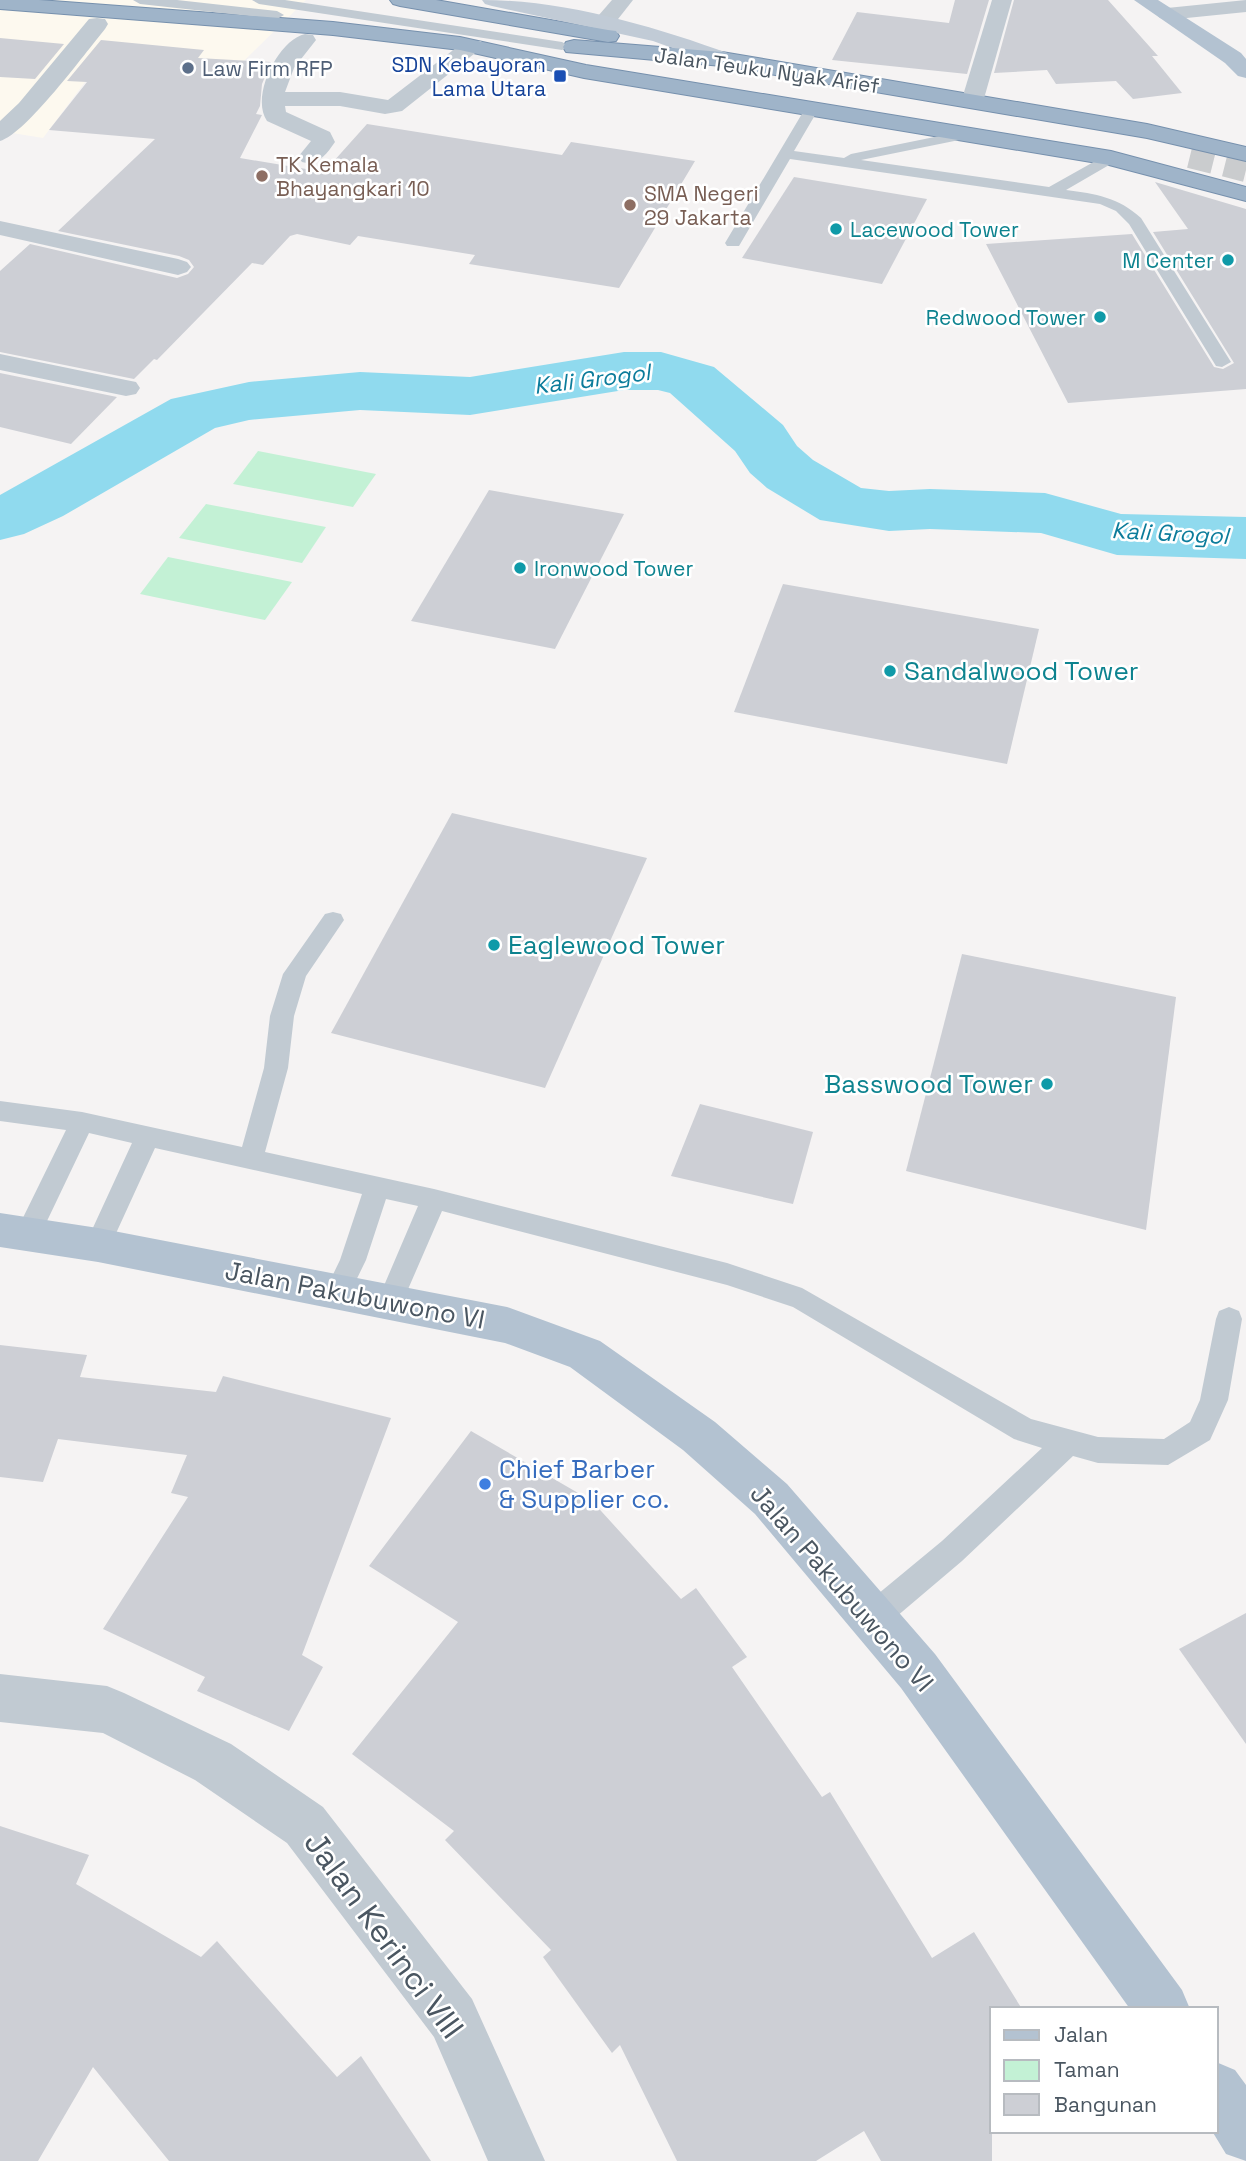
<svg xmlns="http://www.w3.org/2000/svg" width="1246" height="2161" viewBox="0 0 1246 2161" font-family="'Space Grotesk',sans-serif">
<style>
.commercial{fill:#fdf9ef}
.green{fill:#c3f1d5}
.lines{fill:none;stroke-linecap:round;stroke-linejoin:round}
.river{fill:#90daee;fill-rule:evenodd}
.building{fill:#cdcfd5}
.trunk-tunnel{stroke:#caccce;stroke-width:24;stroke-dasharray:24 12;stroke-linecap:butt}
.trunk-casing{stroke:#7690ad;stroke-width:2}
.service{fill:#c1cad2;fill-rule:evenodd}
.minor{fill:#c1cad2;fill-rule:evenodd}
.secondary{fill:#c1cbd6;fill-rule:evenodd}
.primary{fill:#b3c2d1;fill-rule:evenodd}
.trunk{fill:#9fb4c9;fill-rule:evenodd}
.service-dot{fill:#5c6f8a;stroke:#fff;stroke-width:2.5}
.transit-dot{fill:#1a4fb4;stroke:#fff;stroke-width:2.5}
.education-dot{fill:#8d6e63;stroke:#fff;stroke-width:2.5}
.culture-dot{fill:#0f9aa8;stroke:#fff;stroke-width:2.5}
.shop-dot{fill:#3f7fe0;stroke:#fff;stroke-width:2.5}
.labels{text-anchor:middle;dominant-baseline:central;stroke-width:5;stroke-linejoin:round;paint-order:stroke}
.far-transit-label{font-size:21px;fill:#164399;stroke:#fff;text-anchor:end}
.far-service-label{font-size:21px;fill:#4e5e75;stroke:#fff;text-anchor:start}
.far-street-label{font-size:21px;fill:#4a5661;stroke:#fff}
.far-education-label{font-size:21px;fill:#785e54;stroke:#fff;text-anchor:start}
.far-culture-label{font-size:21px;fill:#0d838f;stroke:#fff;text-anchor:start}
.far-water-label{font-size:23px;font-style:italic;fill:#0c7c9b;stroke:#fff}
.culture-label{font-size:26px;fill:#0d838f;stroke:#fff;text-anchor:start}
.street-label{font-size:26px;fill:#4a5661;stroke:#fff}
.shop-label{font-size:26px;fill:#366cbe;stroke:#fff;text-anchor:start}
.near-street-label{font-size:32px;fill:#4a5661;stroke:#fff}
</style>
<rect width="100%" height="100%" fill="#f5f3f3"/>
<polygon class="commercial" points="0,0 306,0 213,91 85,82 43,138 0,131"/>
<g class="green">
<polygon points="258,451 376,474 353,507 233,484"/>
<polygon points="206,504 326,527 302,563 179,538"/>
<polygon points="168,557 292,582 265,620 140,594"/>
</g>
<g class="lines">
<polygon class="river" points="624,352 661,352 714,367 783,425 797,446 813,460 861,488 889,491 930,489 1045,493 1121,514 1246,517 1246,559 1117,555 1041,533 930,529 889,531 820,520 767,488 750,473 735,451 670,393 658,390 624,390 470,415 360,410 249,420 215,428 63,516 24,534 0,540 0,495 171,399 194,394 249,382 360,372 470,377"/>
</g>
<g class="building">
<polygon points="955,0 989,0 967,74 832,60 857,12 949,23"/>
<polygon points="1014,0 1108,0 1158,56 1152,56 1182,93 1133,99 1116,81 1056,84 1047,70 994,73"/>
<polygon points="0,38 64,44 35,79 0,77"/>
<polygon points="101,40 204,50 198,58 271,62 262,84 260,106 256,114 262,115 240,158 324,172 367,124 562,155 571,142 695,161 619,288 469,264 475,255 358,236 350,245 297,234 290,236 263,265 252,263 157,360 154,359 134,379 0,352 0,271 30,244 177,278 188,274 194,267 189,260 179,256 58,231 155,139 49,130 87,82 67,81"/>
<polygon points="794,177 927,199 882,284 742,258"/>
<polygon points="1155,182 1246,209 1246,389 1068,403 986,244 1132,234 1214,367 1223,369 1234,363 1153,232 1188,229"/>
<polygon points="0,373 117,397 71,444 0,427"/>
<polygon points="489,490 624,514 555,649 411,621"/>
<polygon points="783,584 1039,629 1007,764 734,712"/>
<polygon points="452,813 647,858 545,1088 331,1033"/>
<polygon points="962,954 1176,997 1146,1230 906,1171"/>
<polygon points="700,1104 813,1132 793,1204 671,1176"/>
<polygon points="0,1345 87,1355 80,1377 216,1392 223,1376 391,1418 302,1655 323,1667 289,1731 197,1691 205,1677 103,1629 188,1497 171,1493 187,1455 58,1439 43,1482 0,1477"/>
<polygon points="471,1431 592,1501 681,1599 696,1588 747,1657 732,1667 822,1797 830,1792 932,1958 974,1932 1022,2009 992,2009 992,2161 881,2161 864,2131 816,2161 677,2161 620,2045 612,2053 543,1957 551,1950 445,1840 454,1831 352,1754 458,1622 369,1566"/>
<polygon points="1246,1613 1246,1744 1179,1649"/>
<polygon points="0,1826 89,1855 76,1884 201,1957 217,1941 337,2077 361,2056 431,2161 169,2161 93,2067 38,2161 0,2161"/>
</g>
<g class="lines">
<polyline class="trunk-tunnel" points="1190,156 1246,170"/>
<g class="trunk-casing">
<g id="trunk">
<polygon points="0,0 39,0 333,22 460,37 586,65 1111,151 1246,187 1246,201 1109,165 584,78 460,50 333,35 0,9"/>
<polygon points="390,0 436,0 608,30 616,31 619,36 616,41 608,42 400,6 393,4"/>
<polygon points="574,40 722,52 1147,124 1246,147 1246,161 1147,138 722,66 566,52 563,47 566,42"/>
</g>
</g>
<g class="service">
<polygon points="133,0 177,0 277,11 284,15 277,19 140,4"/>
<polygon points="252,0 285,0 562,42 569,46 562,50 259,4"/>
<path d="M811,106L818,110L794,151L844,158L851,154L964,131L969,132L971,135L969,138L861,160L1049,187L1106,155H1116L1118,158L1116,161L1066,190C1096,194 1118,197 1141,218L1231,362L1222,367L1216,366L1129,224L1116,211L1100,204L790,159L739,246H727L725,243L806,107Z"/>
<polygon points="333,912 341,914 344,920 306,976 294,1016 288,1068 265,1152 434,1189 727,1263 802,1288 1031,1419 1098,1437 1164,1439 1190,1422 1200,1400 1216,1319 1219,1311 1229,1307 1239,1311 1242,1319 1228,1400 1210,1440 1168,1465 1098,1463 1073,1456 962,1561 883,1628 872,1632 861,1628 857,1618 861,1608 942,1541 1042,1448 1014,1439 793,1307 727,1285 442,1211 399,1310 390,1313 381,1310 377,1302 418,1206 386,1199 366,1260 347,1299 338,1302 329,1299 325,1291 340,1260 362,1194 155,1148 107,1253 98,1256 89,1253 85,1245 132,1143 89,1133 37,1242 28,1245 19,1242 15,1234 66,1130 0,1121 0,1101 82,1112 242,1147 264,1068 270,1016 283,974 325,914"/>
</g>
<g class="minor">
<polygon points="612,0 633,0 611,28 595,28 592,23"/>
<polygon points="992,0 1012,0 983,102 980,107 964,107 961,102"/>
<polygon points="1246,0 1246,12 1167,20 1160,18 1156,14 1160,10 1167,8"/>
<path d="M97,18L105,19L108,24L105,29C85,53 26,134 0,141V121L19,103L89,19Z"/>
<path d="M305,34L313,35L316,40L294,68L285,92H340L388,100L465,41H481L484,46L402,111L385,114L340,106H285L286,112L330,132L335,142C326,155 318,166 302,162L298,157L311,141L267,121C250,97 278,40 305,34Z"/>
<polygon points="0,221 178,259 187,262 191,267 187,272 178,275 0,235"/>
<polygon points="0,354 126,380 136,382 140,388 136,394 126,396 0,370"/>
<polygon points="0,1674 107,1686 124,1693 231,1744 323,1807 472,1999 545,2161 488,2161 434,2037 287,1843 195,1780 103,1733 0,1722"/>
</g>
<path class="secondary" d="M482,0C564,0 653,26 730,54L733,59L730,64L722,66L653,41L492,6L485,4Z"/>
<g class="primary">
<polygon points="1134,0 1158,0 1241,53 1246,59 1246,78 1238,76 1225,63"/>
<polygon points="0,1213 98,1228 507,1307 600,1341 715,1422 787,1484 935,1654 1182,1990 1190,2009 1130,2009 901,1688 755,1514 683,1450 570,1367 505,1343 98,1262 0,1247"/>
<polygon points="1216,2062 1235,2070 1246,2085 1246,2161 1226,2154 1212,2131 1216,2131"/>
</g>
<use href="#trunk" class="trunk"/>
</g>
<circle class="service-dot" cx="188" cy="68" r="7"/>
<rect class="transit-dot" x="553" y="69" width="14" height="14" rx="3.5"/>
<g class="education-dot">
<circle cx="262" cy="176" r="7"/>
<circle cx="630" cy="205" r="7"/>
</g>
<g class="culture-dot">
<circle cx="836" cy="229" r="7"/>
<circle cx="1228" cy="260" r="7"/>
<circle cx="1100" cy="317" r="7"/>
<circle cx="520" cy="568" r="7"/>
<circle cx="890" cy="671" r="7"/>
<circle cx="494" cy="945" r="7"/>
<circle cx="1047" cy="1084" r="7"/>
</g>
<circle class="shop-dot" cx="485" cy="1484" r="7"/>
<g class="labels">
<g class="far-transit-label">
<text x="546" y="64">SDN Kebayoran<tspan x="546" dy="24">Lama Utara</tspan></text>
</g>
<g class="far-service-label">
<text x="202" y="68">Law Firm RFP</text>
</g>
<g class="far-street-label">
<text transform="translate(767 70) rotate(8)">Jalan Teuku Nyak Arief</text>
</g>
<g class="far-education-label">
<text x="276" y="164">TK Kemala<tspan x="276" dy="24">Bhayangkari 10</tspan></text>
<text x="644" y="193">SMA Negeri<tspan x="644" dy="24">29 Jakarta</tspan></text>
</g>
<g class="far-culture-label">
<text x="850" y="229">Lacewood Tower</text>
<text x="1214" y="260" text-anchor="end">M Center</text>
<text x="1086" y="317" text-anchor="end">Redwood Tower</text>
<text x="534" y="568">Ironwood Tower</text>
</g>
<g class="far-water-label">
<text transform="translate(592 379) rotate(-7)">Kali Grogol</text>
<text transform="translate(1170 533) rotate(3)">Kali Grogol</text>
</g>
<g class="culture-label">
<text x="904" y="671">Sandalwood Tower</text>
<text x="508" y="945">Eaglewood Tower</text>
<text x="1033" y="1084" text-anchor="end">Basswood Tower</text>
</g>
<g class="street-label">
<text transform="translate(355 1295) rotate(11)">Jalan Pakubuwono VI</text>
<text transform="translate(842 1588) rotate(49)">Jalan Pakubuwono VI</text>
</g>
<g class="shop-label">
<text x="499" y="1469">Chief Barber<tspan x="499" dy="30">&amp; Supplier co.</tspan></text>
</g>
<g class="near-street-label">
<text transform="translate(384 1935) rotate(54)">Jalan Kerinci VIII</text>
</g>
</g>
<rect x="990" y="2007" width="228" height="126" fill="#ffffff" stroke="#b7bbc0" stroke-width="2"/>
<rect x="1004" y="2030" width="35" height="10" fill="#b3c2d1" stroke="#b7bbc0" stroke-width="2"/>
<text x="1054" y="2042" font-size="21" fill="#4a5661">Jalan</text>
<rect x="1004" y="2060" width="35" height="21" fill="#c3f1d5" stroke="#b7bbc0" stroke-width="2"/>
<text x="1054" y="2077" font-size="21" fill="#4a5661">Taman</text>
<rect x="1004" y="2094" width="35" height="21" fill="#cdcfd5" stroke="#b7bbc0" stroke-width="2"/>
<text x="1054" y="2112" font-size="21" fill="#4a5661">Bangunan</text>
</svg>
